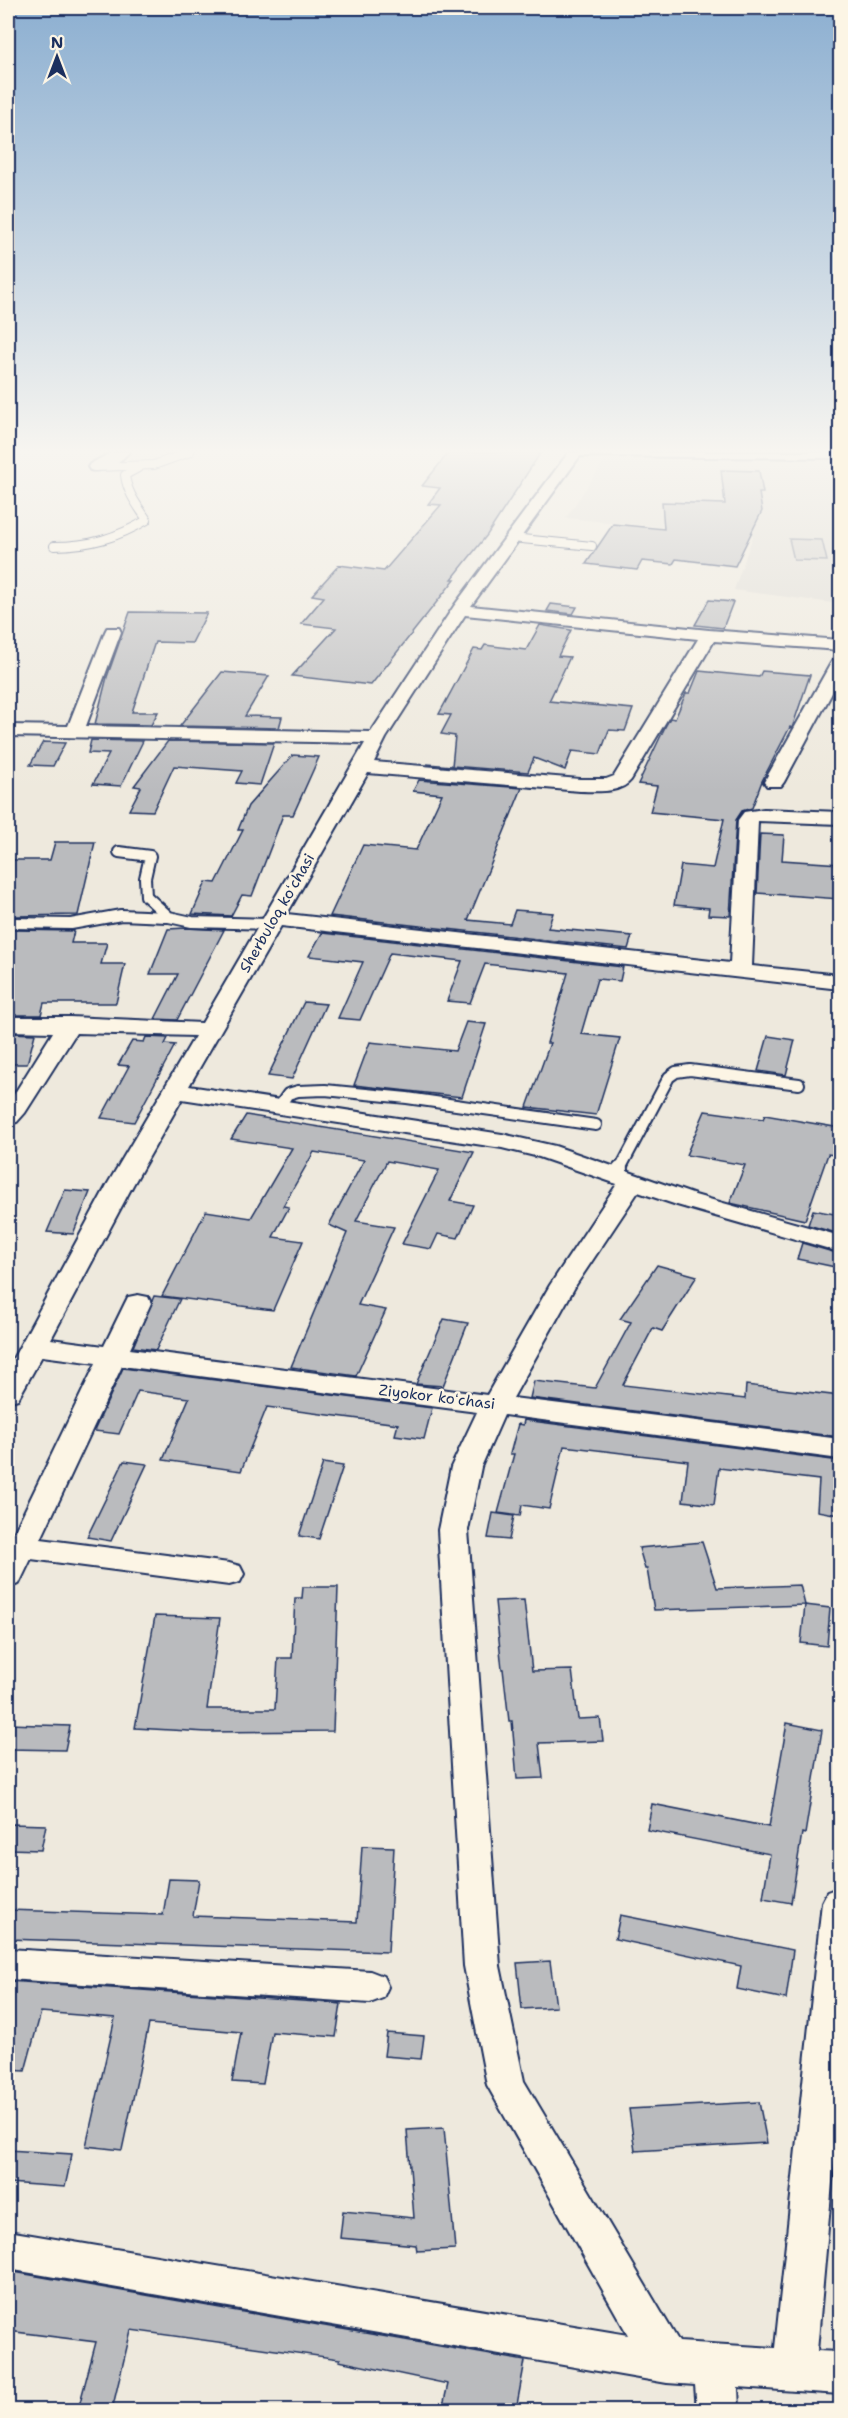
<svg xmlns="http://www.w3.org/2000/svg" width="848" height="2418" viewBox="0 0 848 2418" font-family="'Shantell Sans',sans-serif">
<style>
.built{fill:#dedbd4}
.green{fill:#cfcdca;stroke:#757e94;stroke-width:1.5}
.building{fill:#babbbe;stroke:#1b2f5e;stroke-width:1.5}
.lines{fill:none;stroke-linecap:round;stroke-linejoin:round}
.service-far2-casing{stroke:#1b2f5e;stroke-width:10}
.service-far1-casing{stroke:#1b2f5e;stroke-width:14}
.service-casing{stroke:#1b2f5e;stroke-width:18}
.minor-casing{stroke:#1b2f5e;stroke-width:4}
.service-far2{stroke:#fcf5e5;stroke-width:8}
.service-far1{stroke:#fcf5e5;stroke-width:10}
.service{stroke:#fcf5e5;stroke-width:14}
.minor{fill:#fcf5e5;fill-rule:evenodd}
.labels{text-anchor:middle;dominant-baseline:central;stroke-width:5;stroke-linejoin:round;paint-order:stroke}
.street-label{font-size:15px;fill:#1b2f5e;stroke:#fcf5e5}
</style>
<rect width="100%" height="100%" fill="#eee9dd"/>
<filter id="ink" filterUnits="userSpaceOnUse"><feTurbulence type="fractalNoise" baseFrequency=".0167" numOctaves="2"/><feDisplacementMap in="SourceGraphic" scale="12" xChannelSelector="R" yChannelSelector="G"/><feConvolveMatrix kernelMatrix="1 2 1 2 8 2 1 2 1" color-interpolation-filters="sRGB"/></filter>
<g filter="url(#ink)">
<polygon class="built" points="609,454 840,457 840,604 734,590 753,536 566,518"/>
<polygon class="green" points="789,539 822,540 827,561 794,560"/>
<g class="building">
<polygon points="449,452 541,452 487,535 452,579 455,579 371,685 292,676 336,628 301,624 324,597 312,595 339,565 384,571 441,505 428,504 440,488 422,486"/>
<polygon points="721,470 759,471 763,493 759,493 762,511 735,566 676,559 673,564 642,561 637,570 586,564 613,524 664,529 662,502 725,504"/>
<polygon points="709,600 733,602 723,628 695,625"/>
<polygon points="551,604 577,607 573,614 547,611"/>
<polygon points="130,612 207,613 192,643 155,642 132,712 158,712 151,725 95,724 107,677"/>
<polygon points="540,625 571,630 558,656 570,657 549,701 633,709 625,731 609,730 600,754 572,751 565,770 534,758 528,772 427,764 452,766 455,736 441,734 451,715 439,714 474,649 482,650 485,645 526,650"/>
<polygon points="699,671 759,677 762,671 810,675 792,728 790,727 762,781 752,808 742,811 736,820 730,916 708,915 709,908 674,905 681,865 713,868 724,819 650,812 657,786 638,784 665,727 670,718 675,719 686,693 690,693"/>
<polygon points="222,672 269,676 245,716 282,717 279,728 180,726"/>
<polygon points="91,740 143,741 121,786 93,784 109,754 88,753"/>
<polygon points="168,741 274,743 260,785 236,783 242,771 174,766 153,811 129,810 141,787 134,786"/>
<polygon points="43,742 65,743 53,766 30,765"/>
<polygon points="293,755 319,757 293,815 283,815 252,896 242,895 231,916 192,914 206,882 216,883 243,830 238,830 248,806"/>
<polygon points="419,780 522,788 468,920 510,924 515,910 553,913 548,928 632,936 628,949 330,916 363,845 416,850 442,794 413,791"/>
<polygon points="760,834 784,835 782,860 840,864 840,899 757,893"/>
<polygon points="55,842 95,842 78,915 15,916 9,919 8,926 15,930 74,931 71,943 107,943 101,964 125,964 116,1003 44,1003 41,1015 8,1015 8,860 50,860"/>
<polygon points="186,928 224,930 177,1020 155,1019 178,974 150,974 168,929"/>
<polygon points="322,933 623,967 620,981 597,979 581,1034 620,1038 596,1115 527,1107 550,1043 547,1043 568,973 485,964 470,1003 447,1001 462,961 390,953 360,1020 338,1018 363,962 309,956"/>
<polygon points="304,1002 326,1004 292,1079 268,1076"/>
<polygon points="466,1022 486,1024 462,1097 354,1085 370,1042 455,1051"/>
<polygon points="8,1033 35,1034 27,1064 8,1064"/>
<polygon points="768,1036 795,1040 786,1075 758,1071"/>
<polygon points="146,1037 168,1038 165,1044 175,1045 134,1122 101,1118 129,1066 118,1065 132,1041 144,1042"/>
<polygon points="705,1111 763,1119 765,1115 840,1128 840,1156 828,1154 805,1220 730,1203 745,1165 686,1155"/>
<polygon points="246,1115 474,1152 450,1201 473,1205 458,1238 438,1234 431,1249 402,1244 439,1170 387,1161 356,1221 394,1227 358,1305 386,1310 356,1376 291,1367 347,1233 329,1225 364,1160 314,1152 283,1206 289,1207 273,1237 303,1241 273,1310 162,1296 206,1211 251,1218 292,1148 231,1139"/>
<polygon points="65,1190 90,1192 73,1234 47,1232"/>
<polygon points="813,1210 840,1215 840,1234 808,1225"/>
<polygon points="802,1243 840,1254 840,1268 797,1259"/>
<polygon points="657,1265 697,1276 662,1331 653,1328 623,1385 745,1399 746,1385 840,1396 840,1437 530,1398 534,1381 595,1388 631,1322 620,1319"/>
<polygon points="154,1296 180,1299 156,1350 133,1347"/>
<polygon points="444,1319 468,1323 443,1386 416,1384"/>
<polygon points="123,1368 432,1408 424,1439 395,1435 398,1424 267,1407 241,1471 163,1460 189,1398 138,1391 119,1434 94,1431"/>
<polygon points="524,1420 840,1461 840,1515 817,1511 819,1480 719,1468 714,1505 683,1501 688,1461 564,1446 549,1509 522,1505 520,1516 498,1513 514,1454 510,1454 518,1424 523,1425"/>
<polygon points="124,1461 147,1464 111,1541 87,1537"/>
<polygon points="323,1463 343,1466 319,1539 299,1536"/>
<polygon points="493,1513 514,1516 509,1540 488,1538"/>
<polygon points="702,1542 717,1588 800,1585 805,1605 654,1610 647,1569 645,1569 639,1548"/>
<polygon points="303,1587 338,1587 333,1731 207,1732 135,1728 155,1616 220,1618 207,1709 275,1709 278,1658 292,1658 295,1598 302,1598"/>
<polygon points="524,1600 532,1671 572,1670 578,1719 600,1718 603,1741 539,1743 543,1778 517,1779 512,1721 509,1721 503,1669 502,1669 495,1601"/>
<polygon points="805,1605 830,1608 827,1646 801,1643"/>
<polygon points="787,1723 822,1730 805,1834 802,1833 791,1903 763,1898 770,1854 647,1830 652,1804 769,1827"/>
<polygon points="8,1724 70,1726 65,1750 8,1749"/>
<polygon points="11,1824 46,1825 41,1850 8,1849"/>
<polygon points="362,1846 394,1847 388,1952 8,1939 8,1910 163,1915 169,1879 199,1880 193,1916 357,1922"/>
<polygon points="620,1915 793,1950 786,1999 737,1989 741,1966 615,1939"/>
<polygon points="550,1961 556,2007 522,2009 517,1963"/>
<polygon points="8,1981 332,2003 341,2004 336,2037 272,2032 263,2084 232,2082 241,2032 149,2024 122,2150 86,2146 115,2018 41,2012 25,2071 8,2070"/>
<polygon points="387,2033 424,2036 421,2059 384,2056"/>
<polygon points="759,2102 767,2143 635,2151 629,2109"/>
<polygon points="444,2128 455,2249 417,2251 416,2245 340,2238 343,2211 414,2218 407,2130"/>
<polygon points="8,2150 72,2154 65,2187 8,2183"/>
<polygon points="8,2271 525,2361 516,2410 442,2410 448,2384 339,2361 340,2359 131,2330 112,2410 78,2410 96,2342 8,2331"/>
</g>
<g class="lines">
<g class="service-far2-casing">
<g id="service-far2">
<polyline points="95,467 154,465 190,452"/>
<polyline points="512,538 592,546"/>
<path d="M54,546C89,546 117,538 147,520C138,506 127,493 125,475L138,468"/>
</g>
</g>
<g class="service-far1-casing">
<g id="service-far1">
<polyline points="119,852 150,856 145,878 146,896 169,917 192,922 270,924"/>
<polyline points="15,923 71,924 121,915 167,917"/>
<polyline points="279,1107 288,1094 298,1091 325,1090 407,1098 596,1125"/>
<polyline points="619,1171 669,1077 676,1072 690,1070 799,1084"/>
</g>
</g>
<g class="service-casing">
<polyline id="service" points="616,1176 620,1169"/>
</g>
<g class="minor-casing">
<g id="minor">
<path d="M112,452H129C121,462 103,473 90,470L88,467L90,464Z"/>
<path d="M569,452H840V458L580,456L471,606L709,630L840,640V650L714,641L631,780C620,794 596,791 580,791L368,773L287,914L730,963L738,820L744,812L764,809L840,812V824L758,821L752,966L840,975V989L281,926L189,1086L502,1134L555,1146L695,1195L840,1236V1252L677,1205L638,1192L576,1285L513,1398L840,1439V1459L504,1415L481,1467L468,1530L500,1966L524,2081L679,2342L775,2348L822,1902L827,1892L840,1887V2093L817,2351L840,2352V2394L738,2387L739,2410H697L695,2385L667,2383L8,2269V2231L628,2335L487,2085L464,1966L438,1530L451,1467L477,1412L122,1366L41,1539L229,1563L240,1566L244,1574L240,1582L229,1585L31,1559L19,1584L8,1587V1541L11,1539L96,1363L42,1356L18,1399L8,1402V1368L107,1185L195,1036L76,1033L25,1113L17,1122L8,1124V1104L53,1032L8,1031V1017H70L202,1023L365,743L8,736V725L68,726L105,632L107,628H119L121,632L86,726L371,732L454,606ZM465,615L698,639L614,776L606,779H580L374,762L386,738ZM182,1099L502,1148L539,1157L617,1184L550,1285L487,1395L130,1349L151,1303L148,1297L138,1295L128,1297L125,1303L104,1346L51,1339L133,1185Z"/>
<polygon points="840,658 840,678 784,782 781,786 767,786 764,782 831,663 834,659"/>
<polygon points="8,1949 370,1971 383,1976 388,1987 383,1998 370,2003 8,1979"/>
</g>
</g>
<use href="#service-far2" class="service-far2"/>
<use href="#service-far1" class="service-far1"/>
<use href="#service" class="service"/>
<use href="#minor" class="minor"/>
</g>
</g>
<linearGradient id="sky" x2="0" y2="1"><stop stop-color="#8cafd1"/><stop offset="0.57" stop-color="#f7f5f0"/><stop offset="1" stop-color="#f7f5f0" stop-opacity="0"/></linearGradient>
<rect width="848" height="791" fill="url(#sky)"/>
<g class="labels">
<g class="street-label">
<text transform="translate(277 913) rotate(-60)">Sherbuloq koʻchasi</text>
<text transform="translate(437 1397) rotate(7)">Ziyokor koʻchasi</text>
</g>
</g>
<rect width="848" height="2418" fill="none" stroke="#fcf5e5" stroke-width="30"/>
<rect x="15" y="15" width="818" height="2388" fill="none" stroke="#1b2f5e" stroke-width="2" filter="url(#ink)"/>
<g transform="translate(57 57)" stroke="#fcf5e5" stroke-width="4.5" paint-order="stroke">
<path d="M0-4.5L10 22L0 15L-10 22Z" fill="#1b2f5e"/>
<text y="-9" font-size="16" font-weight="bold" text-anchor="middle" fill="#1b2f5e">N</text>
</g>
</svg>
